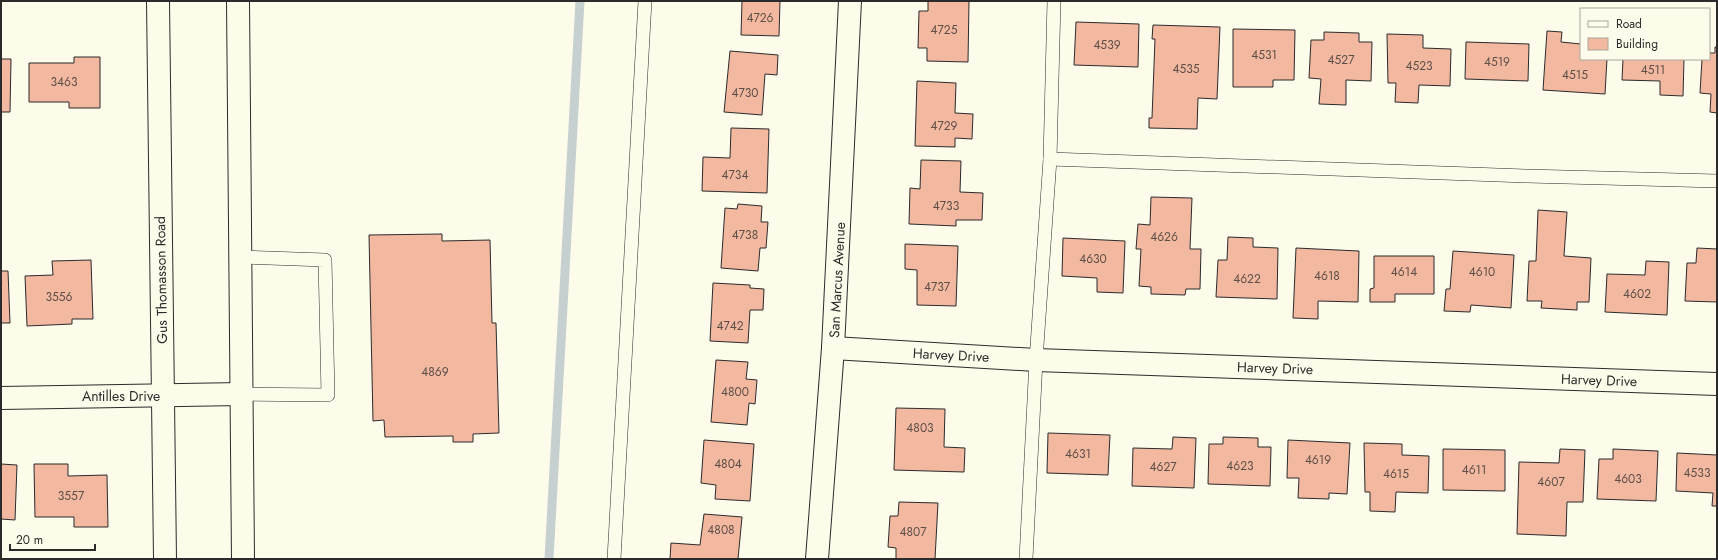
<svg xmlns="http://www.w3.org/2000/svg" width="1718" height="560" viewBox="0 0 1718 560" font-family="Jost,sans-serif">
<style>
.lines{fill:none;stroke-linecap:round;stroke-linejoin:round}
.stream{stroke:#c7d0d0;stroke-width:9}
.building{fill:#f2b8a0;stroke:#2b2b2b}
.service-casing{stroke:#2b2b2b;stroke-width:14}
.minor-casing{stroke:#2b2b2b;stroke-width:24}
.tertiary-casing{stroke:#2b2b2b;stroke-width:24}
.secondary-casing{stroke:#2b2b2b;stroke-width:24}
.service{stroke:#fdfbea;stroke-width:13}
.minor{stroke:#fdfbea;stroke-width:22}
.tertiary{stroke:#fdfbea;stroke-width:22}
.secondary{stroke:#fdfbea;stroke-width:22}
.labels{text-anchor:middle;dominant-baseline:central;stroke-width:3;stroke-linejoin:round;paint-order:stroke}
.number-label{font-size:12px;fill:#5d4e48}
.street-label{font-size:14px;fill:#2b2b2b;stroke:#fdfbea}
</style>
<rect width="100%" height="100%" fill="#fdfbea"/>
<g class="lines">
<polyline class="stream" points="549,559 580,1"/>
</g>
<g class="building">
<polygon points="742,1 780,1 779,36 741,35"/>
<polygon points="928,1 969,1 968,62 927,61 927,48 918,48 919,11 928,11"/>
<polygon points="1076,22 1139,24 1138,67 1074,65"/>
<polygon points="1153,25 1220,27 1217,99 1198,98 1197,129 1149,128 1149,118 1152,118 1155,39 1152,39"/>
<polygon points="1233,29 1295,30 1294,80 1273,80 1273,87 1233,87"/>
<polygon points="1547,31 1562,32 1561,42 1581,44 1581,59 1607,59 1605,94 1543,90"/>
<polygon points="1324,32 1359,33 1359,42 1372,42 1371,81 1346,80 1346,105 1319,104 1321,79 1309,78 1311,40 1324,40"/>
<polygon points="1387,34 1423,35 1423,48 1451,49 1450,86 1419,85 1418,103 1395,102 1396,83 1388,83"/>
<polygon points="1466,42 1529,44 1528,81 1465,79"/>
<polygon points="1715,47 1717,47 1717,113 1710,112 1711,94 1700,93 1702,59 1709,59 1709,53 1715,53"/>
<polygon points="730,51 778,55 777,75 765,74 762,115 724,112"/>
<polygon points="74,57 100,57 100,108 69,108 69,102 29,102 29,63 74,63"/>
<polygon points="1,59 11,59 10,112 1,112"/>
<polygon points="1623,59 1684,59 1683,96 1660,95 1660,81 1622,80"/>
<polygon points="917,81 956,83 955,113 973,114 972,139 955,138 955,147 915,146"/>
<polygon points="731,128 769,129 767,193 702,191 703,157 730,158"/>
<polygon points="921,160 961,161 960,192 983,193 982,220 956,220 956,226 909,224 910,188 920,189"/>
<polygon points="1151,197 1192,198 1190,249 1201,249 1200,289 1186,289 1185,295 1151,294 1151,287 1139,286 1141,249 1136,249 1138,224 1150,225"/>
<polygon points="738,204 762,206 761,222 768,222 766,248 760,248 758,271 721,268 725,208 737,209"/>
<polygon points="1538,210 1567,212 1564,256 1591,258 1589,302 1577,302 1577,310 1541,308 1542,301 1527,301 1529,261 1536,261"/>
<polygon points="442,234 442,241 490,240 492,323 496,323 499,433 473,434 473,442 453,442 453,436 385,437 384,420 373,421 369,235"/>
<polygon points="1228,237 1253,238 1253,247 1278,248 1277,299 1216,297 1218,260 1227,260"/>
<polygon points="1063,238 1125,241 1123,293 1097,292 1097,278 1062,276"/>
<polygon points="905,244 958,246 956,306 917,305 917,270 905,269"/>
<polygon points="1296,248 1359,251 1358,302 1318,301 1318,319 1293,318"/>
<polygon points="1697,248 1717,249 1717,302 1685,301 1687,263 1696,263"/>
<polygon points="1453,251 1514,255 1511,308 1471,305 1470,312 1444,311 1446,289 1450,289"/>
<polygon points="1374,256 1434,256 1434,294 1395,294 1395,302 1370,302 1370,289 1374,288"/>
<polygon points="91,260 93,319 72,319 72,324 27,326 25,276 53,275 52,261"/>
<polygon points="1646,261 1669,262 1667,315 1605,312 1607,274 1645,275"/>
<polygon points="1,271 8,271 10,323 1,323"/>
<polygon points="713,283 750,285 750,288 764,289 763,310 750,310 748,343 710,341"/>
<polygon points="716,360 748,362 746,379 757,380 755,404 749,403 747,425 711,422"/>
<polygon points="896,408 945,409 944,447 965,448 964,472 894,470"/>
<polygon points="1048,433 1110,435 1108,475 1047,473"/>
<polygon points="1173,437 1196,438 1194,488 1132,486 1133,448 1172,449"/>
<polygon points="1223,437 1258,438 1258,447 1271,447 1270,486 1208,484 1209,444 1223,444"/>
<polygon points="704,440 754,444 750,501 715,499 716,485 701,483"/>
<polygon points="1288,440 1350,443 1347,494 1329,493 1329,499 1298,498 1299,478 1287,478"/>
<polygon points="1364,443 1402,444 1402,455 1429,456 1428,493 1396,492 1395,512 1370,511 1370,492 1365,492"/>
<polygon points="1443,449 1505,450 1505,491 1443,490"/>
<polygon points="1560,449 1585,450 1583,502 1567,502 1566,536 1517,534 1519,462 1559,463"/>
<polygon points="1613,449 1658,451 1656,501 1597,499 1599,459 1613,459"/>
<polygon points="1677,453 1717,455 1717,506 1712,506 1713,493 1676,491"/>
<polygon points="1,464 17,465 15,520 1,519"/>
<polygon points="34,464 68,464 68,476 107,475 108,527 74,527 74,517 35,517"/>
<polygon points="899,502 938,503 935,559 896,559 896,548 888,547 890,516 898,516"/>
<polygon points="704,514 742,517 738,559 670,559 671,543 700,545"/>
</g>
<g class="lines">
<g class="service-casing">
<g id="service">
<polyline points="1050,159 1527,176 1717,181"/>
<polyline points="240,257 325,260 328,395 241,394"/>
<polyline points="614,559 645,1"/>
<polyline points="1026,559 1036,360 1050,159 1054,1"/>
</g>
</g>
<g class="minor-casing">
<g id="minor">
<polyline points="833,348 1036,360 1717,384"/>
<polyline points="1,398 241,394"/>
</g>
</g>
<g class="tertiary-casing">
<polyline id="tertiary" points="817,559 833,348 850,1"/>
</g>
<g class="secondary-casing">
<g id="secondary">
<polyline points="158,1 165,559"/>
<polyline points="238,1 243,559"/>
</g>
</g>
<use href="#service" class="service"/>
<use href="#minor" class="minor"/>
<use href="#tertiary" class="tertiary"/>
<use href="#secondary" class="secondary"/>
</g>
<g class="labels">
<g class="number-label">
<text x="760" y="18">4726</text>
<text x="944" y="30">4725</text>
<text x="1107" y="45">4539</text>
<text x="1264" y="55">4531</text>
<text x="1341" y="60">4527</text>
<text x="1497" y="62">4519</text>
<text x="1419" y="66">4523</text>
<text x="1186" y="69">4535</text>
<text x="1653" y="70">4511</text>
<text x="1575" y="75">4515</text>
<text x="64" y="82">3463</text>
<text x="745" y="93">4730</text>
<text x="944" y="126">4729</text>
<text x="735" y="175">4734</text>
<text x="946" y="206">4733</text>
<text x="745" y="235">4738</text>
<text x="1164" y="237">4626</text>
<text x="1093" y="259">4630</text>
<text x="1404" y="272">4614</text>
<text x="1482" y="272">4610</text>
<text x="1327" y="276">4618</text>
<text x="1247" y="279">4622</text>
<text x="937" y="287">4737</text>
<text x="1637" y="294">4602</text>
<text x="59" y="297">3556</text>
<text x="730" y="326">4742</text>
<text x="435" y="372">4869</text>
<text x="735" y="392">4800</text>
<text x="920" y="428">4803</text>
<text x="1078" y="454">4631</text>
<text x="1318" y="460">4619</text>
<text x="728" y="464">4804</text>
<text x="1240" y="466">4623</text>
<text x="1163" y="467">4627</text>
<text x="1474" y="470">4611</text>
<text x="1697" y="473">4533</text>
<text x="1396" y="474">4615</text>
<text x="1628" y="479">4603</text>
<text x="1551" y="482">4607</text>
<text x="71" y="496">3557</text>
<text x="721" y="530">4808</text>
<text x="913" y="532">4807</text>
</g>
<g class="street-label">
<text transform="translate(161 280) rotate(-91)">Gus Thomasson Road</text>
<text transform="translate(837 280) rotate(-87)">San Marcus Avenue</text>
<text transform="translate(951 355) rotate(3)">Harvey Drive</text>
<text transform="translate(1275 368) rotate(2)">Harvey Drive</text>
<text transform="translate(1599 380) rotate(2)">Harvey Drive</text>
<text x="121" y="396">Antilles Drive</text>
</g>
</g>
<rect width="1718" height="560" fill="none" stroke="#2b2b2b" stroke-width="4"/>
<rect x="1580" y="8" width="130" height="52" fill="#fdfbea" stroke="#a9a89e"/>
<rect x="1588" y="21" width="20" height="6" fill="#fdfbea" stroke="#a9a89e"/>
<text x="1616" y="28" font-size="12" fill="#2b2b2b">Road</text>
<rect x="1588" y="38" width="20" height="12" fill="#f2b8a0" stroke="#a9a89e"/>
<text x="1616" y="48" font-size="12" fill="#2b2b2b">Building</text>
<path d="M10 544v6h85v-6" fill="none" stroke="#2b2b2b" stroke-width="2"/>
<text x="16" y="544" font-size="12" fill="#2b2b2b" stroke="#fdfbea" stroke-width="3" paint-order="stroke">20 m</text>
</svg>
